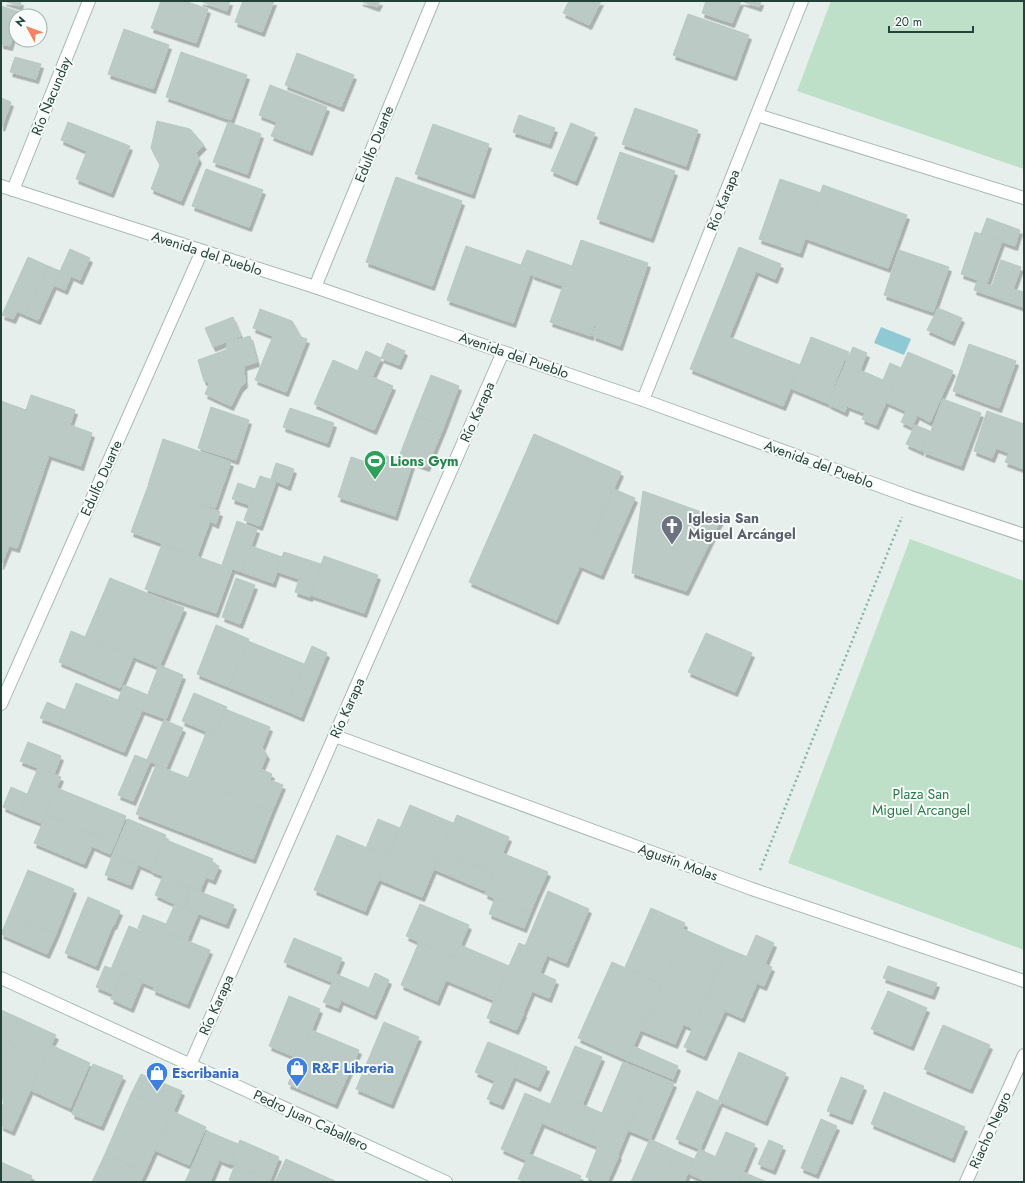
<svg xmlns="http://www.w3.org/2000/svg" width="1025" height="1183" viewBox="0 0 1025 1183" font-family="Jost,sans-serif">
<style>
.green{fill:#bfe0c8}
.water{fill:#8ec9d4}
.building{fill:#bbcac4;stroke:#b8c9c2;filter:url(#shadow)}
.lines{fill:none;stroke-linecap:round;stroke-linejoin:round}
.street-casing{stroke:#a8b8b2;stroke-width:14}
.secondary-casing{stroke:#a4bbb3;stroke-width:14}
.path{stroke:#86b3a5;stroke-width:2.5;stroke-dasharray:2 3;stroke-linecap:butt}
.street{stroke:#fff;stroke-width:12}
.secondary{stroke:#fff;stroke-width:12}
.labels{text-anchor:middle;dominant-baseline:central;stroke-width:4;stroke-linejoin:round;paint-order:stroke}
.street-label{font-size:14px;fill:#24423a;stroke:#f7fbf9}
.leisure-label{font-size:14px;font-weight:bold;fill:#27864d;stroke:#f7fbf9;text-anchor:start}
.worship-label{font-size:14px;font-weight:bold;fill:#5b616d;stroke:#f7fbf9;text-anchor:start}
.park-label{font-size:14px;fill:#2d7a4b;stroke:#f7fbf9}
.shop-label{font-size:14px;font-weight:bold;fill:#366cbe;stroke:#f7fbf9;text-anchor:start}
</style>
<defs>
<filter id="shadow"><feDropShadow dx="2.5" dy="4.5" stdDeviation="0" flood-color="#0004"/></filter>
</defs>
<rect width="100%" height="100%" fill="#e6efeb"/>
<g class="green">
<polygon points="831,1 1024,1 1024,169 797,91"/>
<polygon points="910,539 1024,581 1024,950 788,863"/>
</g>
<polygon class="water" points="881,327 911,339 904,355 874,343"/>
<g class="building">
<polygon points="4,1 21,1 20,6"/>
<polygon points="161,1 185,1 208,9 196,43 151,28"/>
<polygon points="200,1 230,1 227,11"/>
<polygon points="243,1 274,1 262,32 235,22"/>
<polygon points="360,1 380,1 377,7"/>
<polygon points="569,1 601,1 589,25 563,13"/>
<polygon points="706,1 761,1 759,7 741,1 732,23 702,13"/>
<polygon points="1,6 20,12 19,16 16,16 16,25 10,46 1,44"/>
<polygon points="688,14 749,35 734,76 673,55"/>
<polygon points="124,29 169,45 153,89 108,74"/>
<polygon points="181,52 247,75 231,120 166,97"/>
<polygon points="297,53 354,75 341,107 285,85"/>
<polygon points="15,57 41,64 36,79 10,72"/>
<polygon points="270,85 327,107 310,151 271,136 277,122 259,115"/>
<polygon points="1,98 11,102 2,127 1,126"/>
<polygon points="635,108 698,130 686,166 622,144"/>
<polygon points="519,115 555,128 549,144 513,132"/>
<polygon points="157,121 190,129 204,145 196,153 199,159 181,201 151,189 160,165 151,148"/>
<polygon points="68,122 130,146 111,193 76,179 87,151 61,140"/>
<polygon points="228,122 261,134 247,174 213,162"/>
<polygon points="571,123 595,133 575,181 551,171"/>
<polygon points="433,124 489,144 472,194 415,174"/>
<polygon points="620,152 675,171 651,238 597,219"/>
<polygon points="206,169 263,190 249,227 192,206"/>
<polygon points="396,177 462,201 432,286 366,262"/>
<polygon points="780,179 821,193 800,253 759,239"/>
<polygon points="823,185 907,215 888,268 805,238"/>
<polygon points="987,218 1020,230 1015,246 981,234"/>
<polygon points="975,232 1002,241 987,283 961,274"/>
<polygon points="581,240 648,263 620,346 593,336 596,326 594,325 591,336 550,322 563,286 532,275 532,269 521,265 527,250 572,266"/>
<polygon points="466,246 532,269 513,323 447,300"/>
<polygon points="739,247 781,264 775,279 756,271 729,337 800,365 783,406 690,369"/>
<polygon points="70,249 90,258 80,280 60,271"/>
<polygon points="899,250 949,267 933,312 884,295"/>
<polygon points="28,257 48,266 26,315 17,311 13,319 2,315"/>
<polygon points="1001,260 1021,267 1013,289 1024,292 1023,307 974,290 977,281 992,286"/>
<polygon points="48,266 60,271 38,320 26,315"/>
<polygon points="60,271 71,276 65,290 54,285"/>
<polygon points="938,308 962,318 952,341 927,330"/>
<polygon points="260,309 292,321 301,337 307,339 286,392 255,380 273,336 253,328"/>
<polygon points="233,317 241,336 213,347 205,328"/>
<polygon points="250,336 257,362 244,366 245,383 240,388 231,406 205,394 210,382 204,381 198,360 226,350 227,343"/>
<polygon points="811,337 849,352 845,361 844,360 827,403 791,388"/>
<polygon points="387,343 405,351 399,365 381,358"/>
<polygon points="969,344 1016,361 999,408 953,391"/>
<polygon points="853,347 867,353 860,370 883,380 890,363 901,368 876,425 862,419 865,413 847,406 845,412 828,404"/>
<polygon points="366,351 381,358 372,377 358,370"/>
<polygon points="908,352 953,371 930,422 917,415 912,427 901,422 906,411 886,402"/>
<polygon points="333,360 393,386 374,430 314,404"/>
<polygon points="431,375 459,386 444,426 415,415"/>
<polygon points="31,395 75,410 70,425 92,433 81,466 1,439 1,401 26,410"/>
<polygon points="943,399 981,413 961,466 923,452"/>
<polygon points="211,407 249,420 236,460 198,448"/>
<polygon points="290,408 334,423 327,443 283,427"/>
<polygon points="987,411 1024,424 1024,469 1005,462 1009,453 996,448 992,458 974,451"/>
<polygon points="415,415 444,426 427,467 399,457"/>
<polygon points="915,425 930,431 921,451 906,444"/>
<polygon points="534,434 621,472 556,620 469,582"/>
<polygon points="1,439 49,455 17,548 1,543"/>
<polygon points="163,439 231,462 215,508 148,485"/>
<polygon points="373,452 412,464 395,516 338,497 351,457 369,463"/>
<polygon points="276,463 294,469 288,486 271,479"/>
<polygon points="260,476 276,481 260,526 244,520"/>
<polygon points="238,483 255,489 250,505 232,499"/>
<polygon points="148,486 220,512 216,524 210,521 197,556 131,532"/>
<polygon points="614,489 635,498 601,575 580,566"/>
<polygon points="643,491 721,519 686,591 632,573"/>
<polygon points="237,521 257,529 242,572 222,565"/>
<polygon points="1,543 9,546 1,565"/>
<polygon points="162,544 232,569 216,613 145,589"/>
<polygon points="251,546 282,557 273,583 242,572"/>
<polygon points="284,552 321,564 314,584 276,571"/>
<polygon points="324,556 378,575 364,613 311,595"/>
<polygon points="110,578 184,608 159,667 85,637"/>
<polygon points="236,578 255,585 240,624 222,617"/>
<polygon points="299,579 314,584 310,597 295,592"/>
<polygon points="216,625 249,639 229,687 197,674"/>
<polygon points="71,631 133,657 120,688 59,662"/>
<polygon points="706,633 752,653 735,692 688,672"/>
<polygon points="248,641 304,664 285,710 229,687"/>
<polygon points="312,646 327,653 301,717 285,710"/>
<polygon points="159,665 183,675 166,719 142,710"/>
<polygon points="76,683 142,710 124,752 59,725"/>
<polygon points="124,685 148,695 142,710 118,700"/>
<polygon points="194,693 227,707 215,735 182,721"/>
<polygon points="47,702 65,710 59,725 40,718"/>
<polygon points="225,709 270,727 262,747 267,755 261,769 272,774 270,780 283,785 272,811 188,778 207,731 215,735"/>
<polygon points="164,720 183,728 166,768 147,760"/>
<polygon points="28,742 61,756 54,774 20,761"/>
<polygon points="135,755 150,761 133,801 118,795"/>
<polygon points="156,765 272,811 253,859 136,814"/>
<polygon points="38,768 61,777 42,823 19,814"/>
<polygon points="11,787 27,794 19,814 3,807"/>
<polygon points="57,788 126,816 115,843 46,815"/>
<polygon points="410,805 453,823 422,897 378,879"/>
<polygon points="46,815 115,843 110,854 92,846 84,864 34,843"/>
<polygon points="457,815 509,837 494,874 441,851"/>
<polygon points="128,819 166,835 151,870 113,854"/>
<polygon points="378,819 400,828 388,857 366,848"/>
<polygon points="337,835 388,857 365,911 314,890"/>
<polygon points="164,839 213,859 200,891 151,871"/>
<polygon points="441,851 494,874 486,891 434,869"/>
<polygon points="502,853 548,872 537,896 492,876"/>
<polygon points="113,854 138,865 130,885 105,875"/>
<polygon points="212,863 219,866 213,880 206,877"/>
<polygon points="28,870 74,889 56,934 9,915"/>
<polygon points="163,876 188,887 186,909 155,895"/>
<polygon points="492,876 537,896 530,913 485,894"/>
<polygon points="188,887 234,905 226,924 186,909"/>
<polygon points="548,891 589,909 566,963 525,946"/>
<polygon points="88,897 120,911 114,925 82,911"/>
<polygon points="495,898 530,913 524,928 489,914"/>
<polygon points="175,904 198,914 187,940 163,931"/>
<polygon points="420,904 469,925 455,958 406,936"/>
<polygon points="651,908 685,923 683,929 728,949 715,977 673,959 661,984 625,967"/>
<polygon points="82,911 113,924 96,966 65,953"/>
<polygon points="9,915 56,934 47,954 1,934"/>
<polygon points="143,915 166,924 160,938 138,928"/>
<polygon points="129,926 160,938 163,931 210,950 187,1004 153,990 154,987 111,969"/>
<polygon points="756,935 774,943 765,964 747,956"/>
<polygon points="294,938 342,958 332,982 284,962"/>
<polygon points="419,942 455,958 437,1001 401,985"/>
<polygon points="519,943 547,955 523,1013 494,1000"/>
<polygon points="460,945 509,966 494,1000 446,980"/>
<polygon points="728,949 772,967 764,986 719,967"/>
<polygon points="673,959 715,977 692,1028 650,1009"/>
<polygon points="612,962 661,984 627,1060 578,1038"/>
<polygon points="105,966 122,973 113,994 96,987"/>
<polygon points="888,966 937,983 932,995 883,978"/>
<polygon points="719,967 757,983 742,1018 705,1002"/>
<polygon points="122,973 142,981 131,1008 111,999"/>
<polygon points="375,973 389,980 383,994 369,988"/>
<polygon points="540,973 556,980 549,998 532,991"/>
<polygon points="336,974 383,994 374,1015 327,994"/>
<polygon points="888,991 927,1008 911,1046 871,1029"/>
<polygon points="327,994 341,1000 338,1008 323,1002"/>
<polygon points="289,996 320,1009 300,1059 269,1046"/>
<polygon points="494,1000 524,1013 516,1030 487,1018"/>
<polygon points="705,1002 725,1010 704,1056 684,1047"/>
<polygon points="650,1009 684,1023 675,1044 641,1030"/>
<polygon points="1,1010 19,1018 1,1057"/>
<polygon points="19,1018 56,1035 44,1059 8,1042"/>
<polygon points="384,1022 419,1037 391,1104 356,1089"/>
<polygon points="943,1025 990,1045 970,1089 924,1069"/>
<polygon points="311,1030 359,1050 335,1104 288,1084"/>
<polygon points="8,1042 44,1059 12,1131 1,1126 1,1109 5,1100 1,1098 1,1057"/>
<polygon points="488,1042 522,1056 509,1087 475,1072"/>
<polygon points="51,1045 90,1063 70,1108 31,1090"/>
<polygon points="575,1046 602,1057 582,1105 555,1093"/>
<polygon points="633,1046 678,1066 673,1079 627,1060"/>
<polygon points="739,1052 786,1073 765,1121 718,1101"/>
<polygon points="522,1056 547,1067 538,1087 513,1076"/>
<polygon points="623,1062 652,1074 630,1125 602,1113"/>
<polygon points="93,1064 123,1076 101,1126 72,1114"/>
<polygon points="141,1074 182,1091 173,1112 131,1094"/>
<polygon points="652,1074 674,1083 650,1139 628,1130"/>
<polygon points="841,1077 864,1086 850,1120 827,1111"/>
<polygon points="495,1081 509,1087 501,1105 487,1099"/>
<polygon points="697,1091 720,1102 700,1149 676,1139"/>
<polygon points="884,1092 965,1127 952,1158 871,1124"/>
<polygon points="525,1093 550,1104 526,1160 501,1149"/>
<polygon points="555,1093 602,1113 589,1143 542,1123"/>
<polygon points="131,1094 172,1111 145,1172 105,1154"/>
<polygon points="172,1111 206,1127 189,1165 155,1150"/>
<polygon points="602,1113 630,1125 618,1154 589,1143"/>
<polygon points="821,1119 837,1126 816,1174 801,1168"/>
<polygon points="207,1131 238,1144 229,1164 199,1151"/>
<polygon points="726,1132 755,1144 739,1182 708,1182 705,1181"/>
<polygon points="650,1139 676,1151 662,1182 631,1182"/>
<polygon points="240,1140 279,1157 270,1180 230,1163"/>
<polygon points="769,1140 783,1146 773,1170 758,1164"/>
<polygon points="598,1146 619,1155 607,1182 598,1182 586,1177"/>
<polygon points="699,1149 716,1157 705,1181 688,1173"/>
<polygon points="199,1151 219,1160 210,1182 185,1182"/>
<polygon points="676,1151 694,1159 684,1182 662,1182"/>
<polygon points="105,1154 145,1172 140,1182 92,1182"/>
<polygon points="529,1154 581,1176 578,1182 526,1182 518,1179"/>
<polygon points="286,1159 335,1181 334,1182 275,1182"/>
<polygon points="1,1162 32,1176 29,1182 1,1182"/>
<polygon points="235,1165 270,1180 269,1182 233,1182 229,1180"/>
<polygon points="743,1172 767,1182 739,1182"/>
</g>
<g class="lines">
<g class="street-casing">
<g id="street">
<polyline points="757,115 1024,198"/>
<polyline points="1,186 315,287 503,352 643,400 910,497 1024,535"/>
<polyline points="13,190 89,1"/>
<polyline points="315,287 433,1"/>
<polyline points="643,400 802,1"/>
<polyline points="1,704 202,251"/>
<polyline points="335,736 752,889 1024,981"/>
<polyline points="190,1065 503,352"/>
<polyline points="966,1182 1024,1055"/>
</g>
</g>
<g class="secondary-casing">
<polyline id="secondary" points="1,978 446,1182"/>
</g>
<polyline class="path" points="760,870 902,517"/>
<use href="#street" class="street"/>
<use href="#secondary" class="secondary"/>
</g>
<defs>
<g id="stadium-pin" transform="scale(1.15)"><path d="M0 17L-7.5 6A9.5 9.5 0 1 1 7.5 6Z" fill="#2e9e5b" stroke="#f7fbf9"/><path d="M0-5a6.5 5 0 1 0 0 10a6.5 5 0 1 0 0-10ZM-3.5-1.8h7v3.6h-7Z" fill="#fff"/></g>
<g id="church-pin" transform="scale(1.15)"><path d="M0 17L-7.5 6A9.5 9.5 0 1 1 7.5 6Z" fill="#6b7280" stroke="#f7fbf9"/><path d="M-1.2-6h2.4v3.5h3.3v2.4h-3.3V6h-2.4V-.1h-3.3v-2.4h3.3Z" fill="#fff"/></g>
<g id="shop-pin" transform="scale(1.15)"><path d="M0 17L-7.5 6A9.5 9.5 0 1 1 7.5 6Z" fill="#3f7fe0" stroke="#f7fbf9"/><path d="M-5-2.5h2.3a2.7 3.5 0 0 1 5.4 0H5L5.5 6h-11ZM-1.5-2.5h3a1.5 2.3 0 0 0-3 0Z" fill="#fff"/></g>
</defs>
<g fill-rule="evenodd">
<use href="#stadium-pin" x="375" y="461"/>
<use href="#church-pin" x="672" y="526"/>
<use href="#shop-pin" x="297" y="1068"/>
<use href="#shop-pin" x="157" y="1073"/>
</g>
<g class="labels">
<g class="street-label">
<text transform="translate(51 96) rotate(-68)">Río Ñacunday</text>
<text transform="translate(374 144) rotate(-68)">Edulfo Duarte</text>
<text transform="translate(723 200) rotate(-68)">Río Karapa</text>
<text transform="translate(207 253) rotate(18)">Avenida del Pueblo</text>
<text transform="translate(514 355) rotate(19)">Avenida del Pueblo</text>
<text transform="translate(477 412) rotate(-66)">Río Karapa</text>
<text transform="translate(819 464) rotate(20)">Avenida del Pueblo</text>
<text transform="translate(101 478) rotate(-66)">Edulfo Duarte</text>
<text transform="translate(347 708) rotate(-66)">Río Karapa</text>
<text transform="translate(678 862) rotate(20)">Agustín Molas</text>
<text transform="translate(216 1005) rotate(-66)">Río Karapa</text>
<text transform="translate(311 1120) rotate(25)">Pedro Juan Caballero</text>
<text transform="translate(990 1130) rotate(-66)">Riacho Negro</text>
</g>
<g class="leisure-label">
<text x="390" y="461">Lions Gym</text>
</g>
<g class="worship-label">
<text x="688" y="518">Iglesia San<tspan x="688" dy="16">Miguel Arcángel</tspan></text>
</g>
<g class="park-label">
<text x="921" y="794">Plaza San<tspan x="921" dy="16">Miguel Arcangel</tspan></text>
</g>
<g class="shop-label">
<text x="312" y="1068">R&amp;F Libreria</text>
<text x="172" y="1073">Escribania</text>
</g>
</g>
<rect width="1025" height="1183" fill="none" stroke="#24423a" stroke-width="4"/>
<g transform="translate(28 28) rotate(311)"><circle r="19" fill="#f7fbf9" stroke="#a3b1ad"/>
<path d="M0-3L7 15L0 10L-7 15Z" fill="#f4845f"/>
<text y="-6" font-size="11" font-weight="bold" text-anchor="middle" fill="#24423a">N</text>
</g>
<path d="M889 26v6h84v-6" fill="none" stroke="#24423a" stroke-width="2"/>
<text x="895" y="26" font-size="12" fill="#24423a" stroke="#f7fbf9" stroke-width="3" paint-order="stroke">20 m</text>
</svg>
